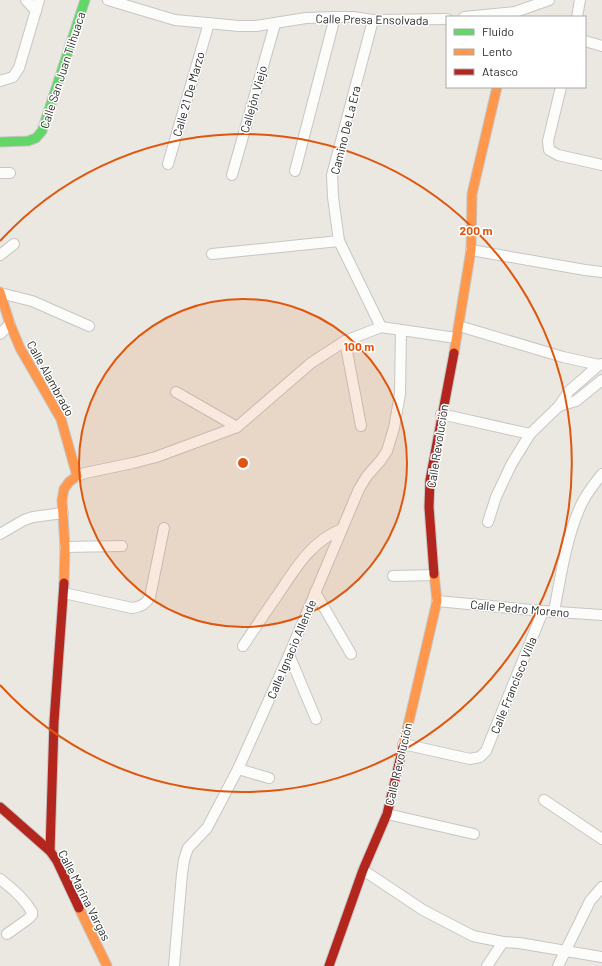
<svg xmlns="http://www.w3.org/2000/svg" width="602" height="966" viewBox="0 0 602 966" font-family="Barlow,sans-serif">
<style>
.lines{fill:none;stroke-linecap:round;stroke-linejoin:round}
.street-casing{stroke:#c7c6c6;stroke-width:12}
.fast-casing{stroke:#c7c6c6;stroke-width:11}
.slow-casing{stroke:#c7c6c6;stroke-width:11}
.jam-casing{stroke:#c7c6c6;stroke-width:11}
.street{stroke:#fcfcfa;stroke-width:10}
.fast{stroke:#63d668;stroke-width:9}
.slow{stroke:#ff974d;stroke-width:9}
.jam{stroke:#b3261e;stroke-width:9}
.ring{fill:none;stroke:#df570e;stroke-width:2}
.labels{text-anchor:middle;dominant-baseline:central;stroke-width:3;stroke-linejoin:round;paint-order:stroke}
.street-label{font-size:12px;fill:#2b2b2b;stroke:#fff}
.centre{fill:#df570e;stroke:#fff;stroke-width:2}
.ring-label{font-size:12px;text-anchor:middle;font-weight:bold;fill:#df570e;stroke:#fff;stroke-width:3;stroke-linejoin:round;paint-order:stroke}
</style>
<rect width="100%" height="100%" fill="#eae8e0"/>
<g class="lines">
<g class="street-casing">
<g id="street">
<polyline points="26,0 36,11"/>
<polyline points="108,0 175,20 239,26 256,26 306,18 335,17 353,17 373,20 447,19"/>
<polyline points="464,17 515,12 549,0"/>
<polyline points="577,17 580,0"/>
<polyline points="373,20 332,175 333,197 339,241 381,327"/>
<polyline points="585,41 602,46"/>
<polyline points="0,81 13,77 19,68 39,0"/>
<polyline points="561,87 548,141 549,150 558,155 602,165"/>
<polyline points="168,164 209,23"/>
<polyline points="295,171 335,17"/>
<polyline points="0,173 10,173"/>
<polyline points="232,175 275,24"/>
<polyline points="471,250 585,270 602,272"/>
<polyline points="212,254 339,241"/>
<polyline points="0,255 14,244"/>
<polyline points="0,293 32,301 89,326"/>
<polyline points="459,326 563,357 599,365"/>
<polyline points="381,327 456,338"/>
<polyline points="0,334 10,324"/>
<polyline points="345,341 361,426"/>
<polyline points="176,392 237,427"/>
<polyline points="559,406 576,401 602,380"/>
<polyline points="441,414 530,434"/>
<polyline points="77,476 85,473 133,463 156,457 237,427 311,363 345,341 381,327"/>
<polyline points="488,522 496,497 511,465 530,434 559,406 569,391 599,365 602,364"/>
<polyline points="0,534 24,520 33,517 63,513"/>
<polyline points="65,547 122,546"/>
<polyline points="393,576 434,575"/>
<polyline points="315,592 351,654"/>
<path d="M64,593L132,608C141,607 146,604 150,597L164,528"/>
<polyline points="437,601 543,611 602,615"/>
<path d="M554,611C561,576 566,538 581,505C586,494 594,484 602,474"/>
<path d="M243,646C255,628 267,610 279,593C297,566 312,541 342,529"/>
<polyline points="289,655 316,719"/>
<polyline points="403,744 470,759 480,757 486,751 543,611"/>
<polyline points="238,769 269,778"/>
<polyline points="544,800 602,839"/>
<polyline points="387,814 474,834"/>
<polyline points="363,870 423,910 473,936 503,942 519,943 602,957"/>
<path d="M0,879C12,888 24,898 32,912V915L28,919L7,934"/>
<polyline points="174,966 182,874 184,860 188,848 207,828 238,769 289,655 359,489 367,476 381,460 387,451 394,428 400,394 401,330"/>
<polyline points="487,966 503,942"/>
<polyline points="558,966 590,901 602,887"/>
</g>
</g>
<g class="fast-casing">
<polyline id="fast" points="0,142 28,141 36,138 42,131 85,0"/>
</g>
<g class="slow-casing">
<g id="slow">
<polyline points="0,292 10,324 20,348 61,419 77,476 69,482 64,489 62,500 65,547 64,583"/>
<polyline points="454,353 471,250 472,194 497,87"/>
<polyline points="403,747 437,601 434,574"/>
<polyline points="79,908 107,966"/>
</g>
</g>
<g class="jam-casing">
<g id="jam">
<polyline points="434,574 429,507 430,480 454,353"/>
<polyline points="0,807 50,851 57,861 79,908"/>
<polyline points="50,851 54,722 64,583"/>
<polyline points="329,966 363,870 387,814 403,747"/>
</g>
</g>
<use href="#street" class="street"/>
<use href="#fast" class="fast"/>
<use href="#slow" class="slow"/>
<use href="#jam" class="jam"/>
</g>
<circle cx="243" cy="463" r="164" fill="#df570e" fill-opacity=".12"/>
<g class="ring">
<circle cx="243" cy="463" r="164"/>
<path d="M0 241A329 329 0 1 1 0 685"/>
</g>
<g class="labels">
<g class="street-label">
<text transform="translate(372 19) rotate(1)">Calle Presa Ensolvada</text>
<text transform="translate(62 70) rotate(-72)">Calle San Juan Tlihuaca</text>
<text transform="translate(188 94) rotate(-74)">Calle 21 De Marzo</text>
<text transform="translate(253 99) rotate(-74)">Callejón Viejo</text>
<text transform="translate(345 130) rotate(-76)">Camino De La Era</text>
<text transform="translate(51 378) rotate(61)">Calle Alambrado</text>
<text transform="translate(437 446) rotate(-81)">Calle Revolución</text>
<text transform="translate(520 608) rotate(5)">Calle Pedro Moreno</text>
<text transform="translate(291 649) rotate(-67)">Calle Ignacio Allende</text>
<text transform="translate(513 685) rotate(-68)">Calle Francisco Villa</text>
<text transform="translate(398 764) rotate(-77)">Calle Revolución</text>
<text transform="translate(85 895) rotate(63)">Calle Marina Vargas</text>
</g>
</g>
<circle cx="243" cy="463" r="6" class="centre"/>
<g class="ring-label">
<text x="476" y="235">200 m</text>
<text x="359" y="351">100 m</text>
</g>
<rect x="446" y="16" width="140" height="72" fill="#ffffff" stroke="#aaaaaa"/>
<rect x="454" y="29" width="20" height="6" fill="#63d668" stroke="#aaaaaa"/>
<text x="482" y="36" font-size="12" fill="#2b2b2b">Fluido</text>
<rect x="454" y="49" width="20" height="6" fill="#ff974d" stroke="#aaaaaa"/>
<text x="482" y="56" font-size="12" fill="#2b2b2b">Lento</text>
<rect x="454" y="69" width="20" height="6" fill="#b3261e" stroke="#aaaaaa"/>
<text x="482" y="76" font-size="12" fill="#2b2b2b">Atasco</text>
</svg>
